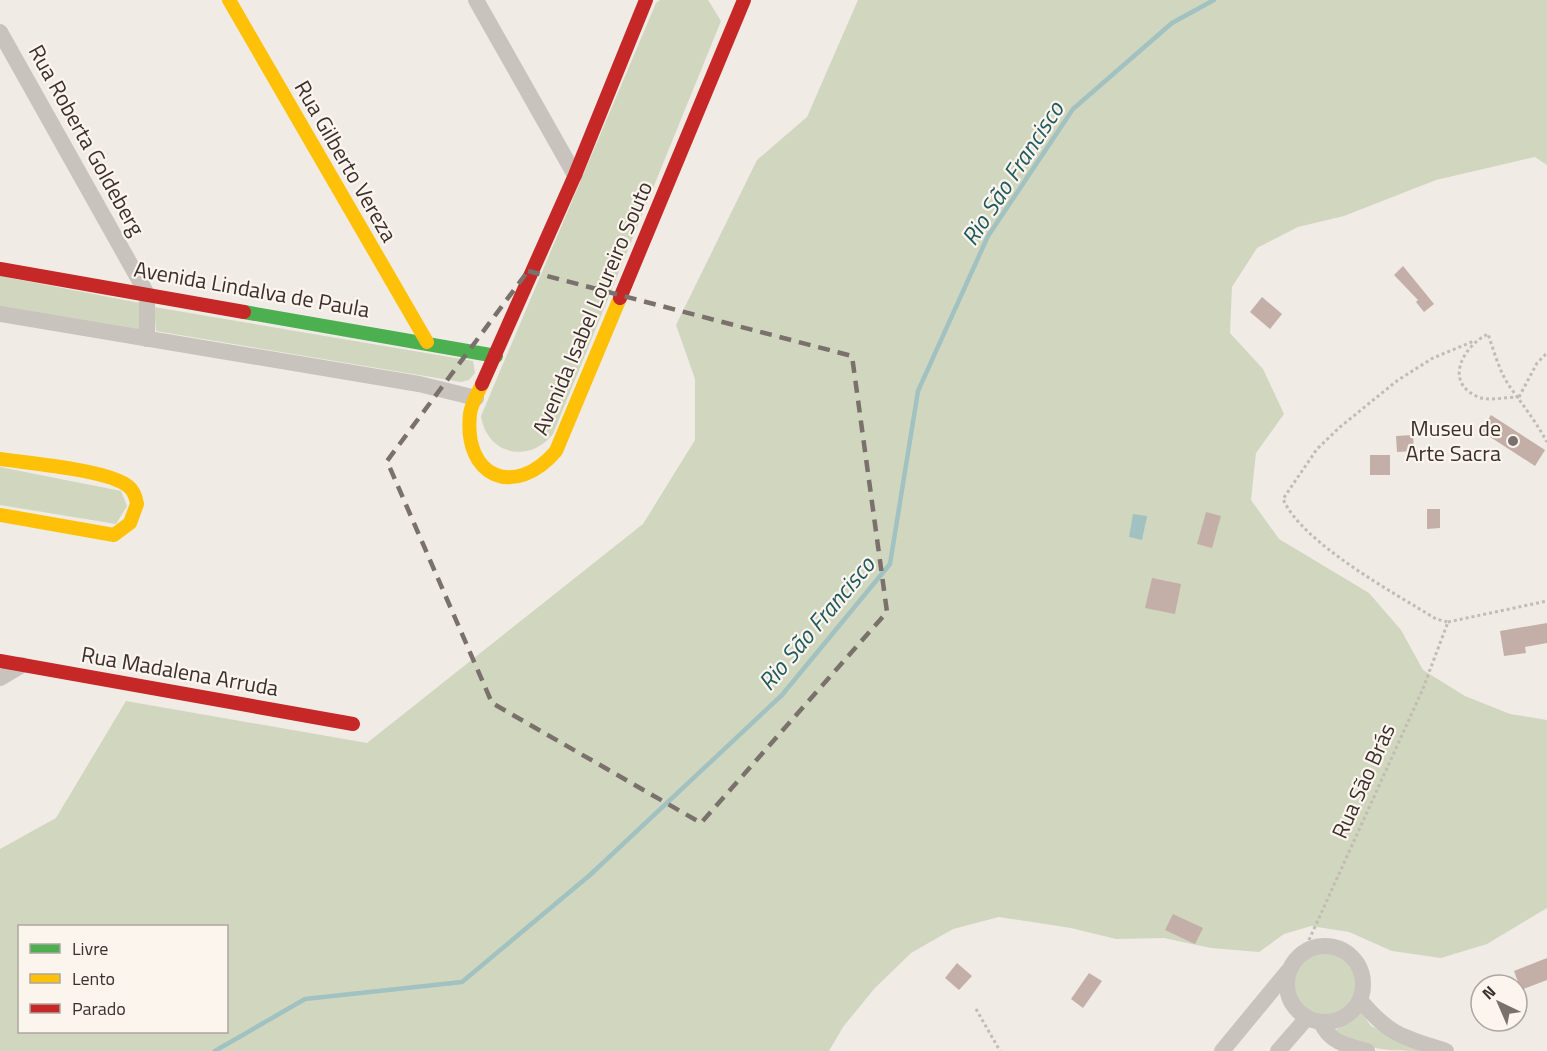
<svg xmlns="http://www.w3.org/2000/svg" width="1547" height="1051" viewBox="0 0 1547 1051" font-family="'Titillium Web',sans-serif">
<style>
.green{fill:#d1d6bf;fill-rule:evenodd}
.water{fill:#a1c2c1}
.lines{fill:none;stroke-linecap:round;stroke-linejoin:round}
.stream{stroke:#a1c2c1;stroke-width:4.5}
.building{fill:#c3afa7}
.path{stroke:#c2bbb6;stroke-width:3;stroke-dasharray:3 3;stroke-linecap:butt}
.street{stroke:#c9c3be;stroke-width:16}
.fast{stroke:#4caf50;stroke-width:14}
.slow{stroke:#ffc107;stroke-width:14}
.jam{stroke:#c62828;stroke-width:14}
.marked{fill:none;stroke:#7a716c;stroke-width:4.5;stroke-dasharray:12 8;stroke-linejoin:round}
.poi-dot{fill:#7a716c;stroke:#fbf5ee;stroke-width:2}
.labels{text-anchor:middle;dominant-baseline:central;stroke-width:4.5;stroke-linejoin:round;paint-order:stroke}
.street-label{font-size:22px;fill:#3b302b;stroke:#fbf5ee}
.poi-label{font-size:22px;fill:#3b302b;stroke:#fbf5ee;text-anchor:end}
.water-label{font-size:24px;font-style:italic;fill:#1f5a5e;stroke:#fbf5ee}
</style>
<rect width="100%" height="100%" fill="#f0ebe5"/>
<g class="green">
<path d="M660,0H708L721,21L553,434C529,464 487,455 481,416L656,3Z"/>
<path d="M858,0H1547V165L1535,157L1436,180L1344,216L1298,227L1257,248L1232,287L1230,333L1263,369L1284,414L1256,453L1251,500L1279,539L1369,593L1401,630L1423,670L1465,696L1510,714L1547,720V908L1487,944L1441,958L1392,951L1349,932L1311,926L1284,934L1259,952L1211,948L1164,938L1116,939L1071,928L999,917L953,929L911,953L874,989L843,1027L829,1051H0V849L56,818L126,701L367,743L643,524L695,440V379L676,325L757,160L807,117ZM20,926H226V1032H20Z"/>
<polygon points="0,276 140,303 141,332 0,307"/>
<polygon points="154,307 473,361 475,373 469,380 461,382 156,331"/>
<polygon points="0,467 121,491 127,506 116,524 0,505"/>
<circle cx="1325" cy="984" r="35"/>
<path d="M1360,1011L1371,1026L1425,1051C1394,1051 1360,1051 1336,1030Z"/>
</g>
<polygon class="water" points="1133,514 1147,516 1142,540 1129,537"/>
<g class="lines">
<polyline class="stream" points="215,1051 305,999 462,982 590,875 782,695 890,564 918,391 988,236 1073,109 1172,23 1214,0"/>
</g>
<g class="building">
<polygon points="1403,266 1434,304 1424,312 1416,302 1418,300 1394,275"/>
<polygon points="1262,297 1282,314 1270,329 1250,312"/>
<polygon points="1491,415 1545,450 1535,466 1481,431"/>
<polygon points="1413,435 1414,451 1397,452 1396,436"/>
<rect x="1370" y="455" width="20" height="20"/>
<polygon points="1427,509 1440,509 1440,528 1427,529"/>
<polygon points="1206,512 1221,516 1212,548 1197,544"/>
<polygon points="1152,578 1181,584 1175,614 1145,608"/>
<polygon points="1547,623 1547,643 1525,647 1526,653 1504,656 1500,631"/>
<polygon points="1173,914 1203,928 1195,944 1165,930"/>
<polygon points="1547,958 1547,980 1521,990 1514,971"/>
<polygon points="957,963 972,976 959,990 945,978"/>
<polygon points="1089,973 1102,981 1083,1008 1071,999"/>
</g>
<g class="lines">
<g class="path">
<path d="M1519,397C1505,397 1487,402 1476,396C1443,380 1465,345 1488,334C1494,351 1499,371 1510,387C1523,405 1536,422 1547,442"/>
<polyline points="1519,397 1537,363 1547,353"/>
<polyline points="1448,622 1547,601"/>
<path d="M1304,951L1422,691L1448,622L1436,619C1393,592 1303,544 1283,499L1317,449L1340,427L1398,380L1433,358L1474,341"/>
<polyline points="976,1009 1000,1051"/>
</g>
<g class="street">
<polyline points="476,0 575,175"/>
<polyline points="0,32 147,294 147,339"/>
<polyline points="0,314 419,384 476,398"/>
<polyline points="0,678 22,665"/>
<circle cx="1325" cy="984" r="38"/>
<path d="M1360,1000C1390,1036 1403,1037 1446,1051"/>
<path d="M1321,1022C1329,1042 1347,1046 1367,1051"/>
<polyline points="1222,1051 1288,971"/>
<polyline points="1278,1051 1306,1019"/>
</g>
<polyline class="fast" points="244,312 496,356"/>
<g class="slow">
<polyline points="229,0 427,342"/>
<path d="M482,384C478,393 471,404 470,414C463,478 515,499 556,451L620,298"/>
<path d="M0,459C27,463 111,470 129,487C134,491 136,498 137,504L130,523L114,535L0,515"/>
</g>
<g class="jam">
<polyline points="0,269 244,312"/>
<polyline points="620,298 744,0"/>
<polyline points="482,384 575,175 646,0"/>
<polyline points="0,661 353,724"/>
</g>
</g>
<path class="marked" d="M528,271L852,356L887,612L701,823L492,703L387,461Z"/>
<circle class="poi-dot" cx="1513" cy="441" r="6"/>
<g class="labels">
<g class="street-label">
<text transform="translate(87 140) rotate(61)">Rua Roberta Goldeberg</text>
<text transform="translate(346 161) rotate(60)">Rua Gilberto Vereza</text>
<text transform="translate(252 289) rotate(10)">Avenida Lindalva de Paula</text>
<text transform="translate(592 308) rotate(-67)">Avenida Isabel Loureiro Souto</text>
<text transform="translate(180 671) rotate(10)">Rua Madalena Arruda</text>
<text transform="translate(1363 781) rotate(-66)">Rua São Brás</text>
</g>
<g class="poi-label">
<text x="1501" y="428">Museu de<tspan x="1501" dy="25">Arte Sacra</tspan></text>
</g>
<g class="water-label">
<text transform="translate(1012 173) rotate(-57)">Rio São Francisco</text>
<text transform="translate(816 623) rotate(-50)">Rio São Francisco</text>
</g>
</g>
<rect x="18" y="925" width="210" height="108" fill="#fbf5ee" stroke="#aea6a0" stroke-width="1.5"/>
<rect x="30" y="944" width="30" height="9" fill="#4caf50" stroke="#aea6a0" stroke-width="1.5"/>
<text x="72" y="955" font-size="18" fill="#3b302b">Livre</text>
<rect x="30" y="974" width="30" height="9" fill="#ffc107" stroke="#aea6a0" stroke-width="1.5"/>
<text x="72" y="985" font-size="18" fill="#3b302b">Lento</text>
<rect x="30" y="1004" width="30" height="9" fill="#c62828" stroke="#aea6a0" stroke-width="1.5"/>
<text x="72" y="1015" font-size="18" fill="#3b302b">Parado</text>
<g transform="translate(1499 1003) rotate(316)"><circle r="28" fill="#fbf5ee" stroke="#aea6a0" stroke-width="1.5"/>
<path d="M0-4.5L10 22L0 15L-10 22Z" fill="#7a716c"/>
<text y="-9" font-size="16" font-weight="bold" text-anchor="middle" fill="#3b302b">N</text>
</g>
</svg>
